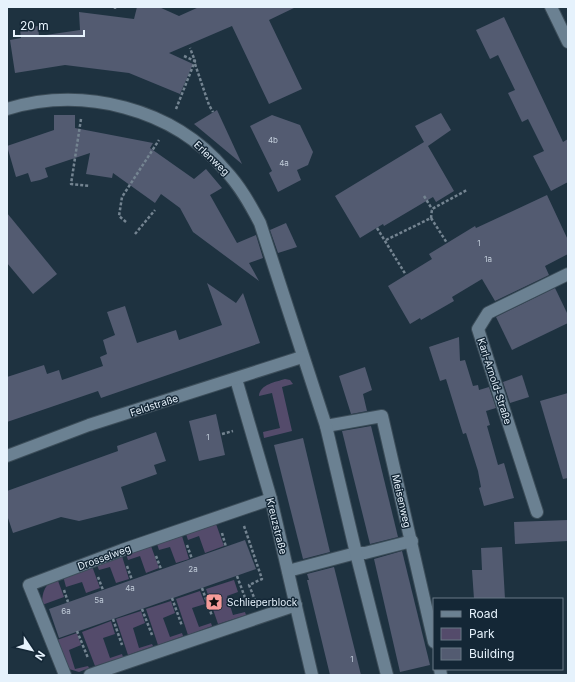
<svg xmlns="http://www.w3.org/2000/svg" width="575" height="682" viewBox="0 0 575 682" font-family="Inter,sans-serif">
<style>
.green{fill:#544b6b}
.building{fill:#535b71}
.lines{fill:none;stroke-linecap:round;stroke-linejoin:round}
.lane-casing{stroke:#3c4d59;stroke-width:14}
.street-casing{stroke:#3c4d59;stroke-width:14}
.secondary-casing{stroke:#3c4d59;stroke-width:14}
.path{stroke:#748491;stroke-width:2.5;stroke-dasharray:3 2;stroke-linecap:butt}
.lane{stroke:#6b8192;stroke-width:12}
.street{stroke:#6b8192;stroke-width:12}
.secondary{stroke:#6b8192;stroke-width:12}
.labels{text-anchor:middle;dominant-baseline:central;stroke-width:3;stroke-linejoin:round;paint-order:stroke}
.number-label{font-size:8px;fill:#c1ccd9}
.street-label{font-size:10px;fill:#e6f2fc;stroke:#142736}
.poi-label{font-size:10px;fill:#e6f2fc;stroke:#142736;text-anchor:start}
</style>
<rect width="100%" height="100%" fill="#1e3240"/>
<g class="green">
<path d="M285,379L290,380L293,384L282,387L292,431L264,438L263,432L280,428L272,393L259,396C260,384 276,382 285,379Z"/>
<polygon points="216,524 224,546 205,553 199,536 188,540 186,534"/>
<polygon points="182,536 189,559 176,563 170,547 159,550 157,544"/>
<polygon points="151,546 159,568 146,573 140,556 128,560 126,554"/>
<polygon points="122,556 129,579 116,583 110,567 99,570 97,565"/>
<polygon points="92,566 100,588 86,593 82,582 66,587 63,576"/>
<path d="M57,578L64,597L42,605C42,591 45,584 57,578Z"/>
<polygon points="234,580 238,592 227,596 233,615 245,612 246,615 218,624 206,589"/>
<polygon points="200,591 205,604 192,608 199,627 211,623 212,626 188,635 176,599"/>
<polygon points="171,601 175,613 163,618 170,637 182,633 183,636 158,645 146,609"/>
<polygon points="141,611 145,623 133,628 139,648 152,644 153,646 128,655 116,619"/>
<polygon points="111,621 115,634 103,638 110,658 122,654 123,657 95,666 82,632"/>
<polygon points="77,633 81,645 69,650 75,669 88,666 89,668 79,672 69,669 57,640"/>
</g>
<g class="building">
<polygon points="137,7 159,7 179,16 199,7 296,7 269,20 302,89 269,104 232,26 169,53 193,64 180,94 129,73 65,65 15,73 10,40 21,38 20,29 38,26 39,36 80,30 79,12 134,19"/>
<polygon points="504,17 563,142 568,139 568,182 551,191 533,156 544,151 528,119 522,122 508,93 515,90 498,55 490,59 476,30"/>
<polygon points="217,110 242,164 194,124"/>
<polygon points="441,113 451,130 428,146 454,191 436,202 433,197 384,226 383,224 360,238 335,196 424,142 415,126"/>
<polygon points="54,115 75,115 75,128 153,143 150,148 194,179 206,169 222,188 210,195 237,243 256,235 263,258 249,263 259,281 193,232 180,208 161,194 155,203 113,173 112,178 86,174 90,153 45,168 48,177 40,180 31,182 28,173 16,177 7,146 54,130"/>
<polygon points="272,115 300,125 313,152 308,165 297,170 301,180 278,192 269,173 272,171 250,126"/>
<polygon points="547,195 568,240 568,254 545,266 549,275 495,301 482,279 452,297 454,301 421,320 420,318 410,324 388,286 432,259 429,254 475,226 476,228"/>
<polygon points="7,213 57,274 33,294 7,263"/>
<polygon points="286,223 297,247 278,253 270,230"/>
<polygon points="207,283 236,303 243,293 260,343 101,398 98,391 7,422 7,377 44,365 47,374 59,370 62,380 103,366 100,357 107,354 103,340 115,335 107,312 125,306 137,343 176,330 179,340 222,325"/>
<polygon points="555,288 568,315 568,323 512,350 496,317"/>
<polygon points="459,337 460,361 465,360 473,386 478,385 479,390 489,387 496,408 486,411 490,425 487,426 498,465 504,463 514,498 484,506 479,488 481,487 478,471 466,433 463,434 446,379 440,381 429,347"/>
<polygon points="365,367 372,390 363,394 367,411 351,414 339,376"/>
<polygon points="522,375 529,397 510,403 503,382"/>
<polygon points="568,393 568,478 563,479 540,401"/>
<polygon points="216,414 225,455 199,461 189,421"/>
<polygon points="371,426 398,537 370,544 342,431"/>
<polygon points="156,432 166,461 154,465 157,474 121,487 128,509 79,521 61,517 13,533 7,515 7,491 118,451 117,446"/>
<polygon points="303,438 330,552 303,559 274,445"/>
<polygon points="568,520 568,541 515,544 514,522"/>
<polygon points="245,540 256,569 59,638 49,609"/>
<polygon points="502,547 505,599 474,599 472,570 482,570 481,548"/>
<polygon points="402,551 430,665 400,672 374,559"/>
<polygon points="334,567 361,675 330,675 307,580 309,580 307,574"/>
</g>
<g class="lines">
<g class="lane-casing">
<g id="lane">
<polyline points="326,426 382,416 434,642"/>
<polyline points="537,512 478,329 488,313 568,274"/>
<polyline points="288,571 356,553 365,553 412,541"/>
<polyline points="440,669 441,675"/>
<polyline points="65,675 29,585 122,550 271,499"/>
<polyline points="90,675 296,605"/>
</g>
</g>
<g class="street-casing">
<g id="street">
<path d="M7,109C83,86 173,108 225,170C240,186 250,204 260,223L326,426L356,553L387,675"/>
<polyline points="236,379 271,499 312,675"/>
<polyline points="7,456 89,425 302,357"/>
</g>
</g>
<g class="secondary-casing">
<polyline id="secondary" points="551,7 568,42"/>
</g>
<g class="path">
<polyline points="115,9 115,7"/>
<polyline points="184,56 195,61"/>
<polyline points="195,64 209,105 213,112"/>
<polyline points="176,109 195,61 190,48"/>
<polyline points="81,119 71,184 90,186"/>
<polyline points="424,196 432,209"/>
<polyline points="431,218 447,243"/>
<polyline points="126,222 119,216 122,197 159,140"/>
<polyline points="377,228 406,275"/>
<polyline points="135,234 155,210"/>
<polyline points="386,240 431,218 432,209 467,190"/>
<polyline points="222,434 233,431"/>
<polyline points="244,526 262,579 249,585 255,600"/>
<polyline points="222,533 226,547"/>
<polyline points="187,545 192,559"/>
<polyline points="156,556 161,569"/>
<polyline points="127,566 132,580"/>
<polyline points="237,576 247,603"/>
<polyline points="98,577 103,590"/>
<polyline points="202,588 212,616"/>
<polyline points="64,590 68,602"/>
<polyline points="172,598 182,626"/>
<polyline points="142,609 152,635"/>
<polyline points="113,619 122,645"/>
<polyline points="77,631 88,658"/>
</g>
<use href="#lane" class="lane"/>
<use href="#street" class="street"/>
<use href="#secondary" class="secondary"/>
</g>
<defs>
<g id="sight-square" transform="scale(0.9)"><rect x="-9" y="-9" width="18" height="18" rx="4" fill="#f59b99" stroke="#142736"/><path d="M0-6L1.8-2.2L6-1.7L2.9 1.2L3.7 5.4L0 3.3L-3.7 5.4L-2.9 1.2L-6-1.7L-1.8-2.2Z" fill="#111"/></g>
</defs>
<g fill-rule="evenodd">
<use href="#sight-square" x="214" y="602"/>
</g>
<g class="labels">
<g class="number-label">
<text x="273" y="140">4b</text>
<text x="284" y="163">4a</text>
<text x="479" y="243">1</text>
<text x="488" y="259">1a</text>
<text x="208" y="437">1</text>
<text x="193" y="569">2a</text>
<text x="130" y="588">4a</text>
<text x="99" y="600">5a</text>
<text x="66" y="611">6a</text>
<text x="352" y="659">1</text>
</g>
<g class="street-label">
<text transform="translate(212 158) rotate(44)">Erlenweg</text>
<text transform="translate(495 381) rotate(72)">Karl-Arnold-Straße</text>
<text transform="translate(154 405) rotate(-18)">Feldstraße</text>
<text transform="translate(402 501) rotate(77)">Meisenweg</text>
<text transform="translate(277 526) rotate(76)">Kreuzstraße</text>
<text transform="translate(104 557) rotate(-20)">Drosselweg</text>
</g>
<g class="poi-label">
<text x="227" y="602">Schlieperblock</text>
</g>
</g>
<rect width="575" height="682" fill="none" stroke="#e6f2fc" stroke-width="16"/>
<rect x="433" y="598" width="130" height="72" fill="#142736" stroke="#687885"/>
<rect x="441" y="611" width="20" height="6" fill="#6b8192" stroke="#687885"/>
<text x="469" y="618" font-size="12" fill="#e6f2fc">Road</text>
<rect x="441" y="628" width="20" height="12" fill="#544b6b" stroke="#687885"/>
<text x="469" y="638" font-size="12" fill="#e6f2fc">Park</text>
<rect x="441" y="648" width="20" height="12" fill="#535b71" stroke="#687885"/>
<text x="469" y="658" font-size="12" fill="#e6f2fc">Building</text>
<g transform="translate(32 650) rotate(125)" stroke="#142736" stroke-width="3" paint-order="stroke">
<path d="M0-3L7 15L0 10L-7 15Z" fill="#e6f2fc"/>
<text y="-6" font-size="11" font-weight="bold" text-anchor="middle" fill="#e6f2fc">N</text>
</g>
<path d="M14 30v6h70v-6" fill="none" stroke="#e6f2fc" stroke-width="2"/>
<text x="20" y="30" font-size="12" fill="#e6f2fc" stroke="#142736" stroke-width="3" paint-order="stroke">20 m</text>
</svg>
